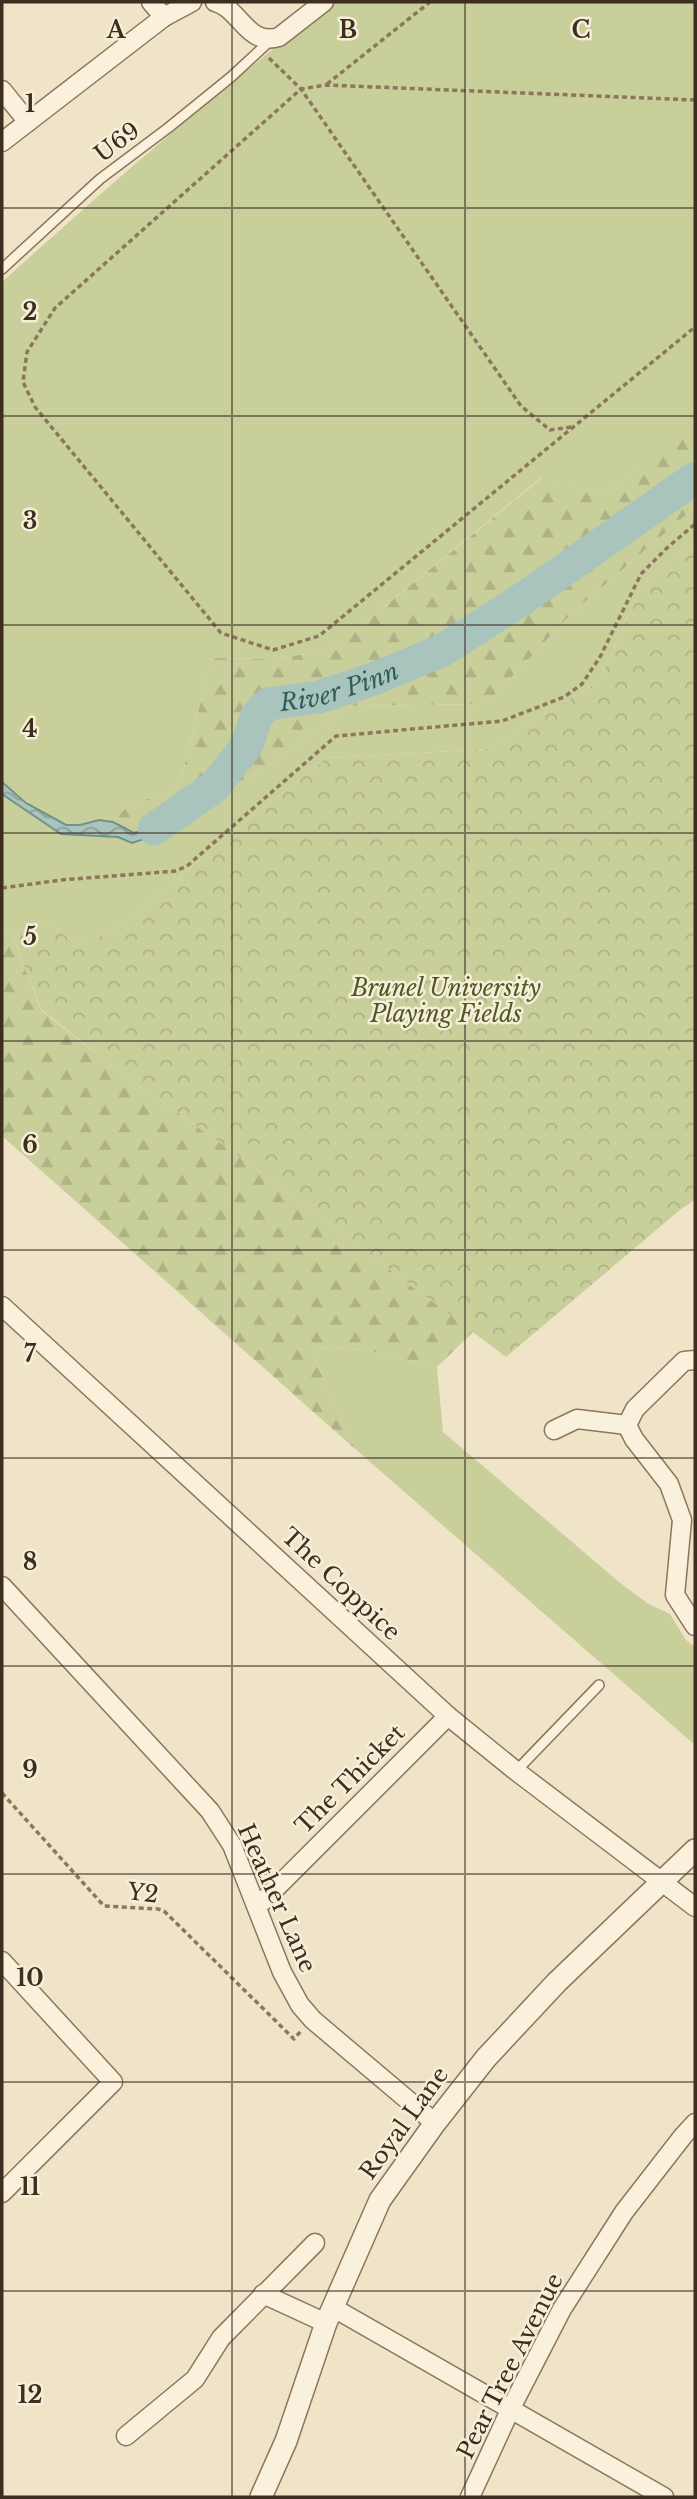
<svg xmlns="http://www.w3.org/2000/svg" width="697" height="2499" viewBox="0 0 697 2499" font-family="'Libre Baskerville',serif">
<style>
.green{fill:#c9cf9b}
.forest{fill:url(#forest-firs)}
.park{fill:url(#park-crowns)}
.water{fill:url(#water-waves);stroke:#6f938a;stroke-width:2}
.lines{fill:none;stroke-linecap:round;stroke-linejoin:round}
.river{stroke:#a9c4bc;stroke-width:33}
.service-casing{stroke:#8d765c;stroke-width:12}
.minor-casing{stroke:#8d765c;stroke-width:21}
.tertiary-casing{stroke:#8d765c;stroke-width:24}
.path{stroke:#8d765c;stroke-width:3.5;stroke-dasharray:5 3.5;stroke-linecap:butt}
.service{stroke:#faf1dc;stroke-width:9}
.minor{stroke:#faf1dc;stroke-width:18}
.tertiary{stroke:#faf1dc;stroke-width:21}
.grid{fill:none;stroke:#3d2e20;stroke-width:2;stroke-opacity:0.55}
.labels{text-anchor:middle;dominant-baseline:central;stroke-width:5;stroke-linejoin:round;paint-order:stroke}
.street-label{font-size:23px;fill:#3d2e20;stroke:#f7eed8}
.park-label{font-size:23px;font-style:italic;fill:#4d5a26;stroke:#f7eed8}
.water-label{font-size:24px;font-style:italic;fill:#2f5d5a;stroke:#f7eed8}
.grid-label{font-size:23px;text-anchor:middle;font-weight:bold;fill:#3d2e20;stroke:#f7eed8;stroke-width:5;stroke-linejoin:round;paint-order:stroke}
</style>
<defs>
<pattern id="forest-firs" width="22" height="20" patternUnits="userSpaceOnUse" patternTransform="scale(1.75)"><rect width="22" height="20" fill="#c9cf9b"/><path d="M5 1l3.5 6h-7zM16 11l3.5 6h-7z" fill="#aeb285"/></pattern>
<pattern id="park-crowns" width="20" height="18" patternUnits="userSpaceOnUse" patternTransform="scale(1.75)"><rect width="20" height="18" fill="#c9cf9b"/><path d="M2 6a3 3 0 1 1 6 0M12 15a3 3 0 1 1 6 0" fill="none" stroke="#aeb285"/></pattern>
<pattern id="water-waves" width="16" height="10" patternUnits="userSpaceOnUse" patternTransform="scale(1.75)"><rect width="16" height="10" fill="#a9c4bc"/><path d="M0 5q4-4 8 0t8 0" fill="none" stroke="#8ba098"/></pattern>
</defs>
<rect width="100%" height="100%" fill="#f0e4c8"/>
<g class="green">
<path d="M332,2H695V428L600,496L541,478L331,650L272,659L212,658L181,779L170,794L130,803L113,822C97,820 83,827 68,825C47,822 19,794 2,782V282C109,185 218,91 332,2Z"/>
<polygon points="695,507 695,542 643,585 599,681 489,749 327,758 234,831 128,921 97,938 72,941 53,926 2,930 2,794 61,834 119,837 132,843 166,832 191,803 258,773 352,706 486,704 572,613"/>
<polygon points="312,1347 366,1350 437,1367 443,1432 619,1582 647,1603 670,1614 686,1640 695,1647 695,1745 354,1448 331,1399"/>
</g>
<g class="forest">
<polygon points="695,427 695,507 572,613 486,704 352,706 258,773 167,815 156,826 134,833 113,822 130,803 170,794 181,779 212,658 272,659 331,650 542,478 600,496"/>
<polygon points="10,929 41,1010 118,1071 232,1151 473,1332 437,1367 366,1350 312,1347 331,1399 354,1448 2,1136 2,930"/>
</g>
<polygon class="park" points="695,542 695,1200 681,1209 506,1357 232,1151 118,1071 41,1009 10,929 53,926 72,941 97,938 128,921 234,831 327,758 489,749 599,681 643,585"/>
<polygon class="water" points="2,782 26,803 66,825 80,825 99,820 113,822 134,833 156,826 166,815 191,803 166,832 132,843 118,837 61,834 2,794"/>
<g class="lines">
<path class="river" id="s1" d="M154,829L214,787L247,745L257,715L268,704L319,697L376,678L443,650L524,598L695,478"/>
<g class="service-casing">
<g id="service">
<polyline points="2,269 100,179 168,128 231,77 272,39"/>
<polyline points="516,1771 599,1685"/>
</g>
</g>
<g class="minor-casing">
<g id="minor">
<polyline points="151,2 164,17"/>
<path d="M215,2C240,8 247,47 279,37L324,2"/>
<polyline points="2,90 28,122"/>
<polyline points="2,142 164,17 192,2"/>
<polyline points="2,1306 448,1716 516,1771 695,1907"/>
<polyline points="695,1360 684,1361 635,1409 627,1425 634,1439 669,1484 682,1520 675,1595 695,1626"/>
<polyline points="554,1430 577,1419 627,1425"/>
<polyline points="2,1586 210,1811 232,1845 282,1972 300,2005 313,2020 435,2123"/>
<polyline points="257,1907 448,1716"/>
<polyline points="2,1961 113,2082 2,2193"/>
<polyline points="263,2294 326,2323"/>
<polyline points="332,2307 664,2497"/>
<polyline points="126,2436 195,2379 221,2338 315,2243"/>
<polyline points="470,2497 511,2408 562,2309 624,2212 683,2136 695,2123"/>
</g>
</g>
<g class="tertiary-casing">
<polyline id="tertiary" points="261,2497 286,2441 326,2323 380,2200 435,2123 486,2058 557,1982 695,1850"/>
</g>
<g class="path">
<polyline points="269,58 301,89 521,406 550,430 571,427"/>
<polyline points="327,84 430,2"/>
<polyline points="695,100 326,85 301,89 55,308 27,352 23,382 35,407 221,633 273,650 319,636 695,327"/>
<polyline points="2,888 61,880 176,871 187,866 336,736 502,721 564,697 582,684 600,657 641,574 668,547 695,524"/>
<polyline points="2,1793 104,1906 158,1909 164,1911 294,2039 301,2031"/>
</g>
<use href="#service" class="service"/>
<use href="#minor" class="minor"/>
<use href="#tertiary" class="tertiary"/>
</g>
<path class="grid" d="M232,2V2497M465,2V2497M2,208H695M2,416H695M2,625H695M2,833H695M2,1041H695M2,1250H695M2,1458H695M2,1666H695M2,1874H695M2,2082H695M2,2291H695"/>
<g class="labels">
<g class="street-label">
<text transform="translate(117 142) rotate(-37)">U69</text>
<text transform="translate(341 1584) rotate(43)">The Coppice</text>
<text transform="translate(350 1779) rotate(-45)">The Thicket</text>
<text transform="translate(143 1893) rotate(7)">Y2</text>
<text transform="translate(277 1898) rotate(66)">Heather Lane</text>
<text transform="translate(404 2123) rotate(-54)">Royal Lane</text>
<text transform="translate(510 2366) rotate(-63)">Pear Tree Avenue</text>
</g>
<g class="park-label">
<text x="446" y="988">Brunel University<tspan x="446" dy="26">Playing Fields</tspan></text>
</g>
<g class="water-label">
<text stroke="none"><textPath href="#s1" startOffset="247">River Pinn</textPath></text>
</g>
</g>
<g class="grid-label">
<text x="116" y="38">A</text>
<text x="348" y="38">B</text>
<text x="581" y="38">C</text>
<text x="30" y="112">1</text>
<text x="30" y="320">2</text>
<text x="30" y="529">3</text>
<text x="30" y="737">4</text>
<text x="30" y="945">5</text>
<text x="30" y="1153">6</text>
<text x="30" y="1362">7</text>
<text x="30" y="1570">8</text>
<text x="30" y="1778">9</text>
<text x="30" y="1986">10</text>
<text x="30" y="2195">11</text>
<text x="30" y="2403">12</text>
</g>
<rect width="697" height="2499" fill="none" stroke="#3d2e20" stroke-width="7"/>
</svg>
